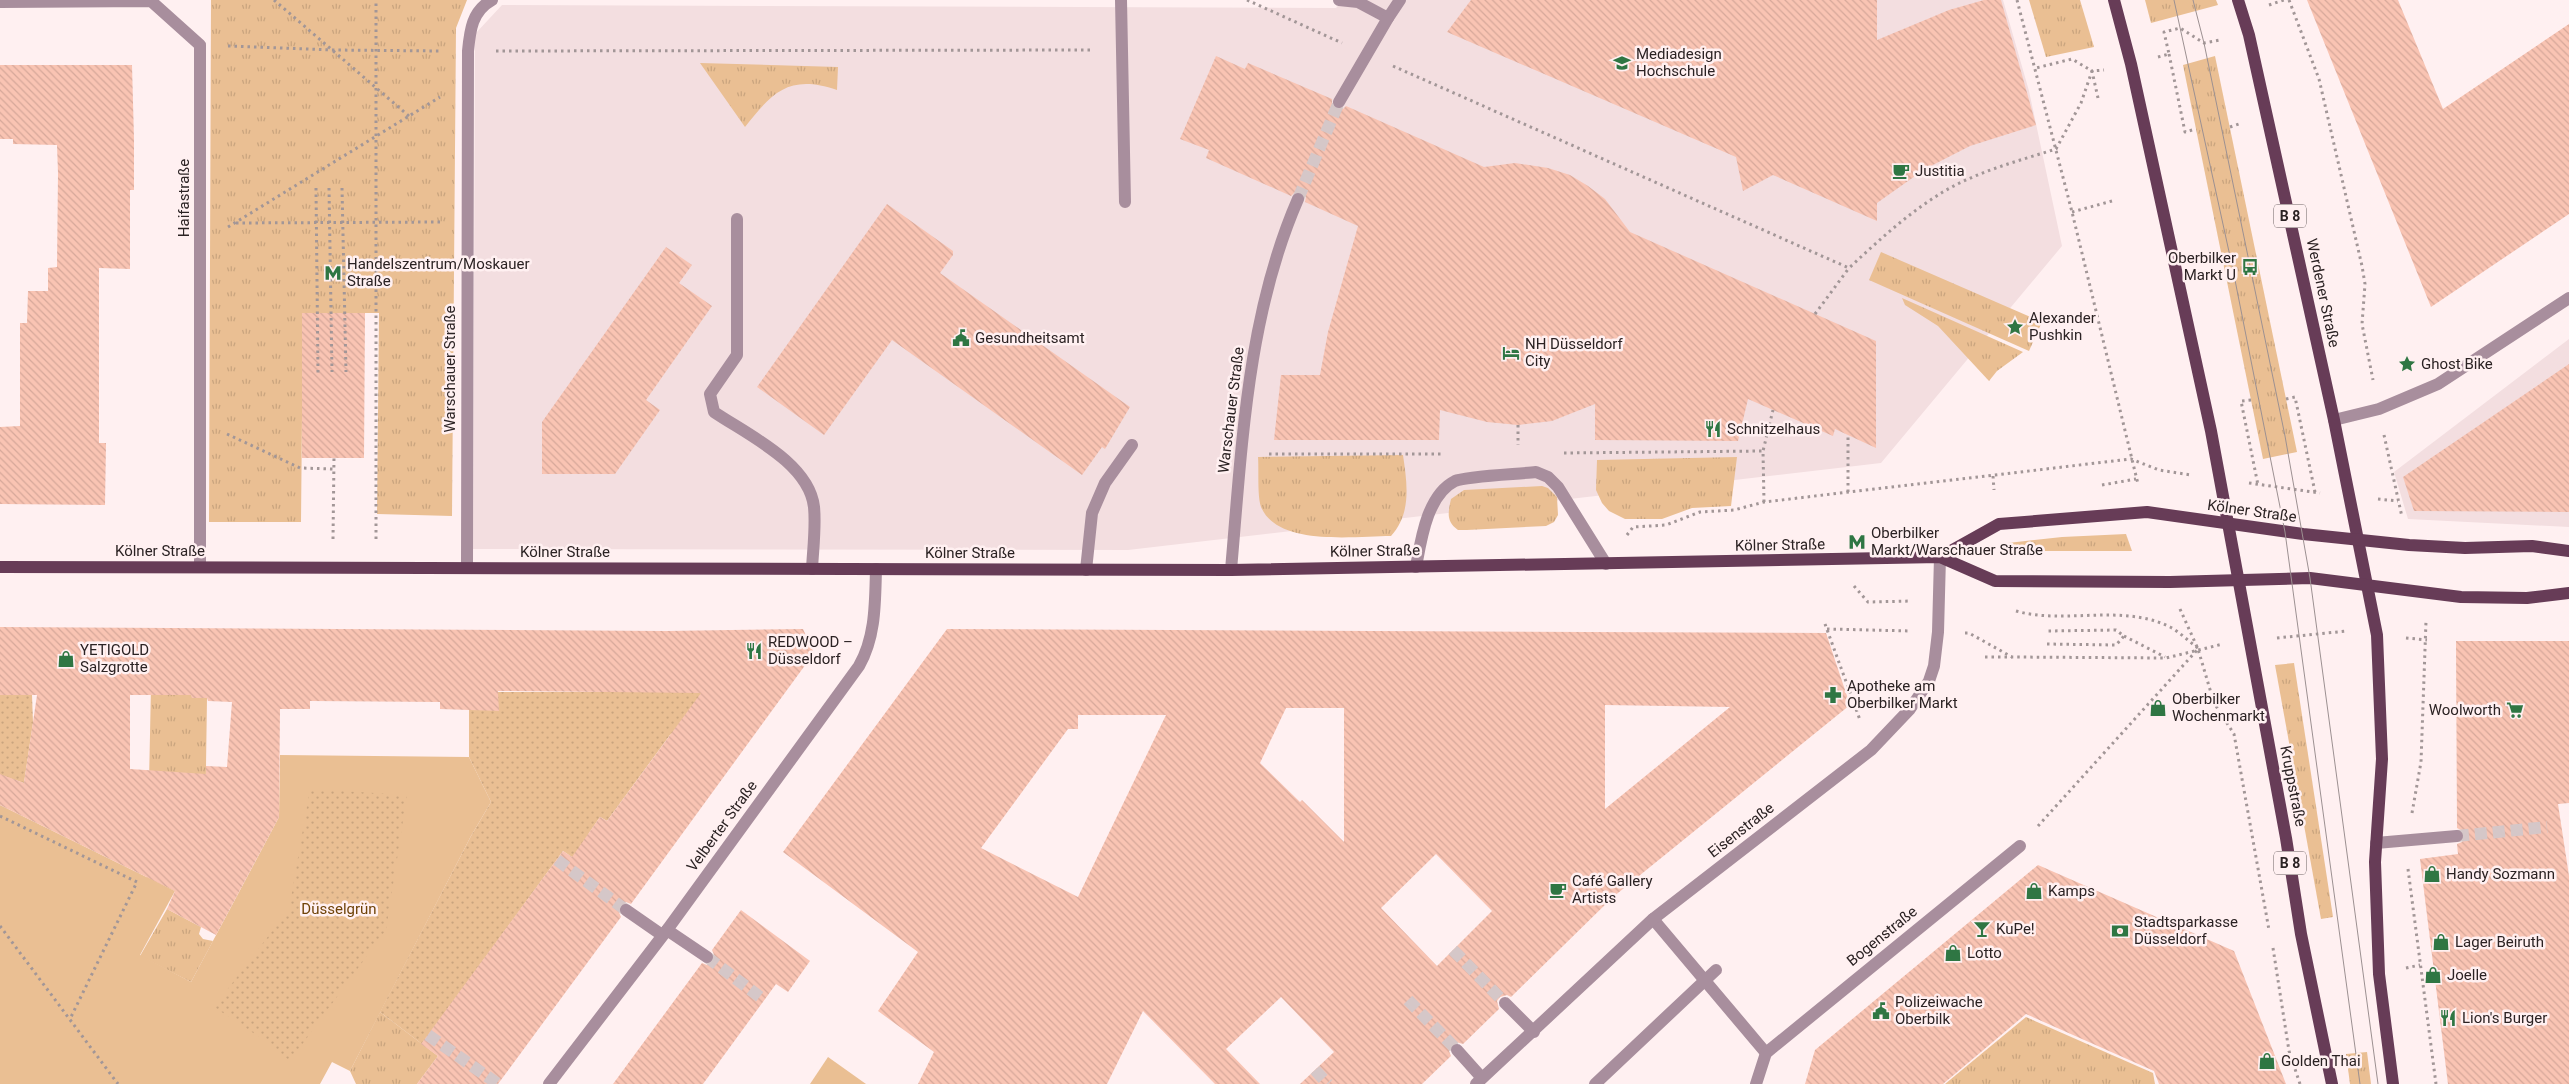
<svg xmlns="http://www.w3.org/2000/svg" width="2569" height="1084" viewBox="0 0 2569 1084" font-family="Roboto,sans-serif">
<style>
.built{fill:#f3dee0}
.grass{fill:url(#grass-tufts)}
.park{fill:#eabf93}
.garden{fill:url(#garden-dots)}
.building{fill:url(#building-back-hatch);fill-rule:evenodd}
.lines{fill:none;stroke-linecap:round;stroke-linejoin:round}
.minor-tunnel{stroke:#d5c7c8;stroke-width:12;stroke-dasharray:12 6;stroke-linecap:butt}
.path{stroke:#a29697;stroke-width:3;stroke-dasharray:2.5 4;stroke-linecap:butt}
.minor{stroke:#a88e9d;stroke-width:12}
.major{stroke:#673c57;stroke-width:12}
.tram{stroke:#9c9091;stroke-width:1}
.labels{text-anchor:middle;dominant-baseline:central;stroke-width:5;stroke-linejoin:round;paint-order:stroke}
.shield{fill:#fff0f1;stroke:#6b6061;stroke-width:1}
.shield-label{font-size:14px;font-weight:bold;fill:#2b2223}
.poi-label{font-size:15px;fill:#2b2223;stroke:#fff0f1;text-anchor:start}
.street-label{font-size:15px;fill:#2b2223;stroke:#fff0f1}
.park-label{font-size:15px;fill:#6f4308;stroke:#fff0f1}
</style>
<defs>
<pattern id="grass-tufts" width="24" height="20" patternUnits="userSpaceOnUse" patternTransform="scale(1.25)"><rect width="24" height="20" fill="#eabf93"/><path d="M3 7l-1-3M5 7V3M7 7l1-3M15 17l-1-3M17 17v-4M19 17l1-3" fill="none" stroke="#c9a47e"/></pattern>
<pattern id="garden-dots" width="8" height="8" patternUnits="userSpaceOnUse" patternTransform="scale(1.25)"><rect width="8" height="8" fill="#eabf93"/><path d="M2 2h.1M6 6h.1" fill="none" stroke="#c9a47e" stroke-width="1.8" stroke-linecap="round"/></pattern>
<pattern id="building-back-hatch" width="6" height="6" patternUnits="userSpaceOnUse" patternTransform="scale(1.25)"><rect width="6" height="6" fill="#f9c4b3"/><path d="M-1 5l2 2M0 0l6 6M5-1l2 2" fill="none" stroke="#d6a89a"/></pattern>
</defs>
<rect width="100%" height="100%" fill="#fff0f1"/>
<g class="built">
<polygon points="1343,0 2003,0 2029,91 2062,246 1881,463 1128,550 473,549 475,34 502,5 1336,8"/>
<polygon points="2569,339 2569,527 2408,519 2394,472"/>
</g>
<g class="grass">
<polygon points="211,0 467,0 456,28 452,516 377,514 379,313 303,313 301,522 209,522"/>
<polygon points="2029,0 2080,0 2094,47 2046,57"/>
<polygon points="2145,0 2216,0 2218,5 2151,23"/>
<polygon points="2215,56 2297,452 2263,459 2183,65"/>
<path d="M700,63L838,67L837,90C790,74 773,91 745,127Z"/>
<polygon points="1881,252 2042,322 2029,351 1869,280"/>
<polygon points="1902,298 2023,352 1997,371 1989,381 1938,326 1905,305"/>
<path d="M1403,455C1407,483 1412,513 1391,536C1355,536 1278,547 1261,507C1257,496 1259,469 1258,457Z"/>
<polygon points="1737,457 1731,506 1692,508 1662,519 1625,519 1609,511 1602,503 1596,490 1597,460"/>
<path d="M1542,486L1548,488L1557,497L1558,515L1554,522L1546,526L1467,530H1458C1446,521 1448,513 1451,499L1464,490Z"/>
<polygon points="2126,534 2132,551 2007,551 2004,548 2008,543 2062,537"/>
<polygon points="2294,663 2333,917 2321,919 2275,665"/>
<polygon points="151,686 191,686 192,698 207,698 205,836 175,891 147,878"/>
<polygon points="167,909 201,927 199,934 203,939 213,941 191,982 140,956"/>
<polygon points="380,1012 438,1056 417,1084 356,1084 350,1071"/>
<polygon points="2026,1017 2153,1073 2155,1084 1945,1084"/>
<polygon points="2367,1052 2371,1084 2350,1084 2346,1054"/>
</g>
<g class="park">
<polygon points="280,755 469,757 491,802 471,836 350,1071 332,1062 320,1084 0,1084 0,805 175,891 140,955 191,982 279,817"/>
<polygon points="828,1057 866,1084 810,1084"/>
</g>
<g class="garden">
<polygon points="700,679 712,706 670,735 607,821 600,817 589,833 578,861 563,851 422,1044 380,1012 471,836 491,802 469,757 469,709 498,692 666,692"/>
<polygon points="0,695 32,695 33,723 24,783 0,775"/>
<polygon points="310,789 407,795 386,930 290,1061 264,1040 214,1007 289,909"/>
</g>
<g class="building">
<polygon points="1471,0 1877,0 1877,40 1949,10 1984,0 2001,0 2036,125 1970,146 1925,169 1877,203 1877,221 1773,175 1743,191 1736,157 1447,32"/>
<polygon points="2307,0 2398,0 2443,109 2569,24 2569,214 2431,307"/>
<polygon points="1216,56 1245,69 1248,63 1332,99 1332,106 1335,109 1343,109 1346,106 1484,167 1515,163 1548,168 1570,175 1588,186 1605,199 1630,232 1876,341 1876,448 1835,429 1833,436 1748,399 1738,441 1595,440 1595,404 1552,421 1518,425 1487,422 1440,410 1439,440 1274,440 1281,375 1320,375 1328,332 1358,226 1305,202 1306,197 1301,192 1296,191 1291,196 1206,158 1209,150 1180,139"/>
<polygon points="0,65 132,65 134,139 134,190 130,190 130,269 99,268 99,443 106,443 105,505 0,504 0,427 20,426 20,323 27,323 28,291 48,291 48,268 57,267 58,173 57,145 13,144 13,139 0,139"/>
<polygon points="887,204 953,251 953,255 940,273 1130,407 1105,449 1102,447 1082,475 892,340 824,435 757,387"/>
<polygon points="666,247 692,265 679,283 712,306 646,400 660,410 615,474 542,474 542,422"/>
<polygon points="302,313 365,313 364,458 302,458"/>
<polygon points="2569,364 2569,512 2414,511 2403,477"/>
<path d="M0,627L667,631L803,629L814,653L631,904L626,902L620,905L618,910L621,917L498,1084H417L438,1056L421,1044L563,851L572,857L600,817L607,821L701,693L498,691L499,711L440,709V702L310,701V709H280L279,817L216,935L167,909L175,891L0,805V774L24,783L37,695H0ZM130,695H191L192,698H207L208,701L232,702L227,767L206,766V774L130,769Z"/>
<path d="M947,629L1826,633L1850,705L1613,897L1511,997L1507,995L1500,997L1497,1001L1499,1009L1463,1044L1456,1042L1451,1044L1449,1051L1451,1056L1422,1084H1300L1334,1052L1281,997L1226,1049L1260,1084H1215L1143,1011L1107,1084H918L934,1052L878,1011L918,952L783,852ZM1605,705L1730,707L1605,809ZM1286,708H1344V842L1302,800L1300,802L1260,763ZM1078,715H1166L1078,897L981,848L1068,729H1078ZM1436,854L1492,911L1437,966L1381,908Z"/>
<polygon points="2456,641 2569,641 2569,803 2558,804 2569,876 2569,1084 2448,1084 2420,859 2458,854 2457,844 2462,842 2465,836 2463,831 2457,828"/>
<polygon points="2038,865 2234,951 2286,1084 2159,1084 2154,1071 2026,1014 1943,1084 1805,1084 1815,1050"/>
<polygon points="741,910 810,961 788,992 776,984 703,1084 613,1084 702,963 707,965 713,962 715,957 712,950"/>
</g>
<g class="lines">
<g class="minor-tunnel">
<polyline points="1298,199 1339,102"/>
<polyline points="2457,836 2547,827"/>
<polyline points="557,860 626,910"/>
<polyline points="1453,950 1505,1003"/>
<polyline points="707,957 764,1000"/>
<polyline points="1408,1000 1457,1050"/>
<polyline points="428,1035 498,1084"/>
<polyline points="1315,1070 1328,1084"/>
</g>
<g class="path">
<polyline points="274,0 410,117"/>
<polyline points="1247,0 1342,43"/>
<polyline points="2017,0 2072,212 2138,484"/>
<polyline points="2289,0 2319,79 2362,266 2365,284 2362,324 2373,380"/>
<polyline points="2269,5 2284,0"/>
<polyline points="228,46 332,50 440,51"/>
<polyline points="496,51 1094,50"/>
<polyline points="2169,54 2185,132 2196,129"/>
<polyline points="2158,57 2169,54 2164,32 2180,28 2204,43 2220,40"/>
<path d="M1393,66L1849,268C1877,242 1904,217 1935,197C1971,173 2015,162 2056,149L2081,103L2092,71L2072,59L2036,68"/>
<polyline points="2098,98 2092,71 2104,70"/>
<polyline points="2230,127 2239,124 2238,121"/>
<polyline points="316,188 318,373"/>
<polyline points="329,188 332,372"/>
<polyline points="342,188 346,372"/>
<polyline points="2072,212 2112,201"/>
<polyline points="236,223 440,222"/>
<polyline points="228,227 440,97"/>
<polyline points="1815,314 1849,268"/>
<polyline points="2286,399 2295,397 2315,492"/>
<polyline points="2251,400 2241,401 2258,485"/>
<polyline points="1518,425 1518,445"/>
<polyline points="227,434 300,468 334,469"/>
<polyline points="2384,435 2402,517"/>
<polyline points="1564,453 1763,451"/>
<polyline points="1269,454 1443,454"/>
<polyline points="1993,476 1994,490"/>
<polyline points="2249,483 2320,493"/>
<polyline points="2102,485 2136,479"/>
<polyline points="1848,492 1848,435"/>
<polyline points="2378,499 2398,501"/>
<polyline points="1764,502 1763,451 1773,410"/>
<polyline points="1627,535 1633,527 1666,525 1700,512 1734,510 1764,502 2131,459 2159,470 2191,475"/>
<polyline points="333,539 334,457"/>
<polyline points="376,539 376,0"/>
<polyline points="1854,586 1868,602 1911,601"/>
<polyline points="2180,609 2198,649 2214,703 2234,734 2269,930"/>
<path d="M2016,611C2065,625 2122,603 2170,627C2180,632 2189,642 2198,648"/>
<polyline points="1825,624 1860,720"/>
<polyline points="1827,629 1911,631"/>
<polyline points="1965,633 1969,633 2012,657 2166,658 2223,644"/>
<polyline points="2124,636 2165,657"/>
<polyline points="2277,638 2347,631"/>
<polyline points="2406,638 2427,640"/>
<polyline points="2047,644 2116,645 2124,636 2116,630 2047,631"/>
<polyline points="1985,657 2012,657"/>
<polyline points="2412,813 2421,762 2426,621"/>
<polyline points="0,816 137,882 70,1019"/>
<polyline points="2038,826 2198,649"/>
<polyline points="2408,869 2436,1084"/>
<polyline points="0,926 118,1084"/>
<polyline points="2273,948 2289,1051 2300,1084"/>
<polyline points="2406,968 2420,965"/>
</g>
<g class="minor">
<polyline points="1121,0 1125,202"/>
<polyline points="1339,0 1358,2 1388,18"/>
<polyline points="0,2 151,1 200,45 200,567"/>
<polyline points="1339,102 1388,18 1400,0"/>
<path d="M737,219V355L710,394L714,412C748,435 809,463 814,507C816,527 813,549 812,569"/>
<polyline points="2334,420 2379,409 2438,384 2569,298"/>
<path d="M1416,567C1421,540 1427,495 1455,481C1466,476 1520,474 1536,472L1548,477L1558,487L1606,564"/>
<path d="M467,568L468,51C470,30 472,11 492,0"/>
<polyline points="1086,570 1092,513 1105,483 1132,445"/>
<path d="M1231,570C1242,445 1247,316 1298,199"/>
<polyline points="2376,843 2457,836"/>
<polyline points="626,910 662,935"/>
<polyline points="1653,919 1766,1053"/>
<polyline points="667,930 707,957"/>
<polyline points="1505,1003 1534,1032"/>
<polyline points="1457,1050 1482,1078"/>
<path d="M549,1084L667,930L859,666C876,636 875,602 876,569"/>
<polyline points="1476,1084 1653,919 1871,750 1910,709 1929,681 1934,666 1938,632 1940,557"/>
<polyline points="1595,1084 1716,970"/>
<polyline points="1756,1084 1766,1053 2020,846"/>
</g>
<g class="major">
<polyline points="2114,0 2131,64 2211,431 2286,838 2301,934 2332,1084"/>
<polyline points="2238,0 2249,35 2334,420 2377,635 2382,759 2375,862 2379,974 2393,1084"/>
<polyline points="1940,557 1999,524 2147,512 2303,534 2409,545 2465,548 2532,546 2569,551"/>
<polyline points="0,567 1231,570 1940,557 1995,581 2170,582 2310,578 2461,597 2527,598 2569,593"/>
</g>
<g class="tram">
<polyline points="2174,0 2233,270 2285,532 2360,1084"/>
<polyline points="2193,0 2204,43 2285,436 2310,578 2378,1084"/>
</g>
</g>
<defs>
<g id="university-bare" transform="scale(1.35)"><path d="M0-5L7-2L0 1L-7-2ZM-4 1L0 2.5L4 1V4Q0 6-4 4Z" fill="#2f7643" stroke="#fff0f1" stroke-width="2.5" paint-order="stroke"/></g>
<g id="cafe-bare" transform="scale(1.35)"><path d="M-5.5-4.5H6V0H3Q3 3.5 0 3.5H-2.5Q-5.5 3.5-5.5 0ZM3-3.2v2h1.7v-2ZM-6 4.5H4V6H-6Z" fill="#2f7643" stroke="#fff0f1" stroke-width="2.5" paint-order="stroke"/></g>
<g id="bus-bare" transform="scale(1.35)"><path d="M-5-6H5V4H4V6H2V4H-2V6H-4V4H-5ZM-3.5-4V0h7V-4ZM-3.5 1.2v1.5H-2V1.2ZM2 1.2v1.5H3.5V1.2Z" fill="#2f7643" stroke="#fff0f1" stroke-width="2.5" paint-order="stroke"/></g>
<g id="metro-bare" transform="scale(1.35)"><path d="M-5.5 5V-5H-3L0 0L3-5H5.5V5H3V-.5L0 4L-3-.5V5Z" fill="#2f7643" stroke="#fff0f1" stroke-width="2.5" paint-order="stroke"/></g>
<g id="sight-bare" transform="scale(1.35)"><path d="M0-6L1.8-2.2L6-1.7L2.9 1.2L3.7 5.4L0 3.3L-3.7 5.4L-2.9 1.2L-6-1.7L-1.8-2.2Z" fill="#2f7643" stroke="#fff0f1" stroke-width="2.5" paint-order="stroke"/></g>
<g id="civic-bare" transform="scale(1.35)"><path d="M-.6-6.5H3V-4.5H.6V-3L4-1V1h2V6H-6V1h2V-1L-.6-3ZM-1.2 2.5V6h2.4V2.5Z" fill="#2f7643" stroke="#fff0f1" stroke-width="2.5" paint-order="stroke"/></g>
<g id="hotel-bare" transform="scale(1.35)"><path d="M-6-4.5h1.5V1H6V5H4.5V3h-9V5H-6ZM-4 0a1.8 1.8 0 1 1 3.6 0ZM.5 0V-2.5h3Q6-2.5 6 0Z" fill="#2f7643" stroke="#fff0f1" stroke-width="2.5" paint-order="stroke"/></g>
<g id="restaurant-bare" transform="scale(1.35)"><path d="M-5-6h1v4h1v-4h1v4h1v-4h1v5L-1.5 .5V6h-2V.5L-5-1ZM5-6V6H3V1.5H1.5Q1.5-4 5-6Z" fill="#2f7643" stroke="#fff0f1" stroke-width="2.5" paint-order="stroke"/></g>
<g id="shop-bare" transform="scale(1.35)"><path d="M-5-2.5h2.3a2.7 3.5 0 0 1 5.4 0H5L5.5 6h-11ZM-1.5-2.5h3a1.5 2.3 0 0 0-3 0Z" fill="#2f7643" stroke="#fff0f1" stroke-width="2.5" paint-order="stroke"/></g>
<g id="pharmacy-bare" transform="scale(1.35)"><path d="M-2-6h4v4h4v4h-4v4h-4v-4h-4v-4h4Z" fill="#2f7643" stroke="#fff0f1" stroke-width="2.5" paint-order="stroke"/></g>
<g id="supermarket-bare" transform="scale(1.35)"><path d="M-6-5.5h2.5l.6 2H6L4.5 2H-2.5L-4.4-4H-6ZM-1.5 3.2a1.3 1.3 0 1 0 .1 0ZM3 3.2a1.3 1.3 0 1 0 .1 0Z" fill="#2f7643" stroke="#fff0f1" stroke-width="2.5" paint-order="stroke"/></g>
<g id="bar-bare" transform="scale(1.35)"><path d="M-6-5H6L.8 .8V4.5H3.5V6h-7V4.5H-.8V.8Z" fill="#2f7643" stroke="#fff0f1" stroke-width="2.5" paint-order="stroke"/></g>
<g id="bank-bare" transform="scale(1.35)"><path d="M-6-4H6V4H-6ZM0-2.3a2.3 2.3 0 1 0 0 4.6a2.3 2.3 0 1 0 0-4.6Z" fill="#2f7643" stroke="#fff0f1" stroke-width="2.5" paint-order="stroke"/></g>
</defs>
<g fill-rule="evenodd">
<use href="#university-bare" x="1622" y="63"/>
<use href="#cafe-bare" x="1901" y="171"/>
<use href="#bus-bare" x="2250" y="267"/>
<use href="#metro-bare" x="333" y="273"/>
<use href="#sight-bare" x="2015" y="327"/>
<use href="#civic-bare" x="961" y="338"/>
<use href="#hotel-bare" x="1511" y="353"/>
<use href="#sight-bare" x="2407" y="364"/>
<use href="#restaurant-bare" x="1713" y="429"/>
<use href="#metro-bare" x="1857" y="542"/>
<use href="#restaurant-bare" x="754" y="651"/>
<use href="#shop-bare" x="66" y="659"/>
<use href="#pharmacy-bare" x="1833" y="695"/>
<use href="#shop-bare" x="2158" y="708"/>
<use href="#supermarket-bare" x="2515" y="710"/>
<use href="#shop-bare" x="2432" y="874"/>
<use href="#cafe-bare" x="1558" y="890"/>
<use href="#shop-bare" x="2034" y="891"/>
<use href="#bar-bare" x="1982" y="929"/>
<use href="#bank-bare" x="2120" y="931"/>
<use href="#shop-bare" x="2441" y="942"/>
<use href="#shop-bare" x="1953" y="953"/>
<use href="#shop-bare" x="2433" y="975"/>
<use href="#civic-bare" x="1881" y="1011"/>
<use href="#restaurant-bare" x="2448" y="1018"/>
<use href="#shop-bare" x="2267" y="1061"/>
</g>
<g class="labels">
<g class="shield">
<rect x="2274" y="204.5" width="32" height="23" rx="4"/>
<rect x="2274" y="851.5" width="32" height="23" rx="4"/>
</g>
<g class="shield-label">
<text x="2290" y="216">B 8</text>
<text x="2290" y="863">B 8</text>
</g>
<g class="poi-label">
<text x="1636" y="54">Mediadesign<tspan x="1636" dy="17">Hochschule</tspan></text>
<text x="1915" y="171">Justitia</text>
<text x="2236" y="258" text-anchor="end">Oberbilker<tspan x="2236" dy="17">Markt U</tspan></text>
<text x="347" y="264">Handelszentrum/Moskauer<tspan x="347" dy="17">Straße</tspan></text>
<text x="2029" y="318">Alexander<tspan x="2029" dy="17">Pushkin</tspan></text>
<text x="975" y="338">Gesundheitsamt</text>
<text x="1525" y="344">NH Düsseldorf<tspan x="1525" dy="17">City</tspan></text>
<text x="2421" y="364">Ghost Bike</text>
<text x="1727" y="429">Schnitzelhaus</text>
<text x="1871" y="533">Oberbilker<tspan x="1871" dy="17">Markt/Warschauer Straße</tspan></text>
<text x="768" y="642">REDWOOD –<tspan x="768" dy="17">Düsseldorf</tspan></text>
<text x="80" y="650">YETIGOLD<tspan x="80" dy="17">Salzgrotte</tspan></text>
<text x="1847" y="686">Apotheke am<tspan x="1847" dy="17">Oberbilker Markt</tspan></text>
<text x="2172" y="699">Oberbilker<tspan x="2172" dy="17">Wochenmarkt</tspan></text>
<text x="2501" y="710" text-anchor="end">Woolworth</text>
<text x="2446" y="874">Handy Sozmann</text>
<text x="1572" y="881">Café Gallery<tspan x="1572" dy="17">Artists</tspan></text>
<text x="2048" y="891">Kamps</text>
<text x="2134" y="922">Stadtsparkasse<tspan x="2134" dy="17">Düsseldorf</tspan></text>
<text x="1996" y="929">KuPe!</text>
<text x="2455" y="942">Lager Beiruth</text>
<text x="1967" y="953">Lotto</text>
<text x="2447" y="975">Joelle</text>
<text x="1895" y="1002">Polizeiwache<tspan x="1895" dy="17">Oberbilk</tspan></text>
<text x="2462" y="1018">Lion's Burger</text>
<text x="2281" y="1061">Golden Thai</text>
</g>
<g class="street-label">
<text transform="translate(184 198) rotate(-90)">Haifastraße</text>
<text transform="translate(2323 293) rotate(78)">Werdener Straße</text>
<text transform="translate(450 369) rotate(-90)">Warschauer Straße</text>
<text transform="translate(1231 410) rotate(-83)">Warschauer Straße</text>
<text transform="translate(2252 511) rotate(8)">Kölner Straße</text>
<text transform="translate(1780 545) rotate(-1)">Kölner Straße</text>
<text x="160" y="551">Kölner Straße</text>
<text transform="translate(1375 551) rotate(-1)">Kölner Straße</text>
<text x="565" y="552">Kölner Straße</text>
<text x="970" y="553">Kölner Straße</text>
<text transform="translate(2293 786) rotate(79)">Kruppstraße</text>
<text transform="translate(722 826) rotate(-54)">Velberter Straße</text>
<text transform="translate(1741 830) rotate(-38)">Eisenstraße</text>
<text transform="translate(1882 936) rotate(-39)">Bogenstraße</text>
</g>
<g class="park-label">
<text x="339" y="909">Düsselgrün</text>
</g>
</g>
</svg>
